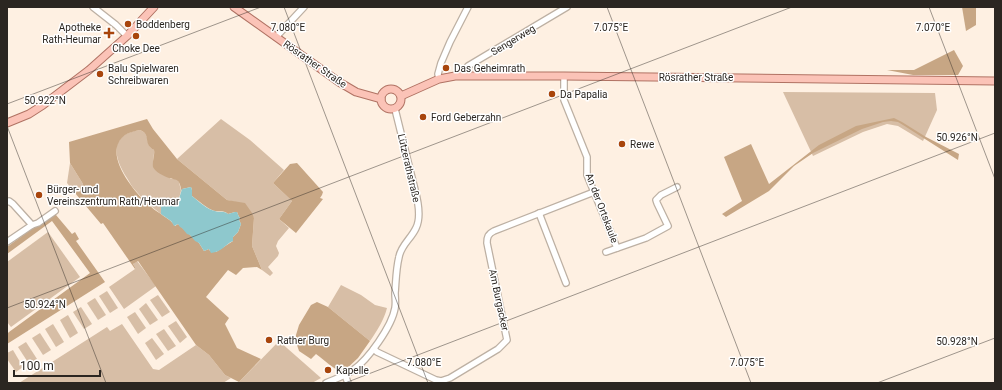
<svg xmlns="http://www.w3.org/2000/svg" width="1002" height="390" viewBox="0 0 1002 390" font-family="Roboto,sans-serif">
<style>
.green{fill:#d7bea6}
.forest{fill:#c7a684;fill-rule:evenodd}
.water{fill:#8ec8cd}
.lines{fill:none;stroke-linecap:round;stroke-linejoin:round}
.minor-casing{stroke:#bdb0a3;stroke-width:8}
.major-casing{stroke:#b07263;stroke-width:9}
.minor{stroke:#fff;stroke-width:5.5}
.major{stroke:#fbc3b7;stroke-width:7}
.ticks{fill:none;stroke:#2b2621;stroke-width:1;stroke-opacity:0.45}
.poi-dot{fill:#a8450c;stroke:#fff;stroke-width:1.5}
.labels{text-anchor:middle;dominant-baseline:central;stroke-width:3;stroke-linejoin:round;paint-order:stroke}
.poi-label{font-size:10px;fill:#2b2621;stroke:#fff;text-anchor:start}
.street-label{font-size:10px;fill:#2b2621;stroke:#fff}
.ticks-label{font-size:10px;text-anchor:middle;fill:#2b2621;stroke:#fff;stroke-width:3;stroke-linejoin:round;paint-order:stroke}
</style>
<rect width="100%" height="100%" fill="#fef0e2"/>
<g class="green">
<polygon points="783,92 935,93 937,110 923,141 898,126 887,124 863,132 813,156"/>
<polygon points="221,119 250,140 284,170 273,183 292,201 279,219 289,228 278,241 276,246 279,253 278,256 268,267 273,273 270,276 262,270 252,246 254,218 239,203 227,200 177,159"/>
<path d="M140,130C152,135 143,143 154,150V153L153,164L171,179H177L179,182L181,191L178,202L162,208L161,214C152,207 143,200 136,191C132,187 130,183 127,178C114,158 108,134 140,130Z"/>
<polygon points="70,163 83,184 75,193 67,183"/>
<polygon points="48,232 80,277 11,327 7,322 7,262"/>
<polygon points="137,261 156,286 124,309 109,287 135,269 135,267 133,264"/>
<path d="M341,285L361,295L375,305L387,308C384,320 377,331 370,341L328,307Z"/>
<polygon points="107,291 118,308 110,313 99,296"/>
<polygon points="158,295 170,312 162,317 150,300"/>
<polygon points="95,298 106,315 98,320 87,303"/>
<polygon points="146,303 158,320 150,325 139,309"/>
<polygon points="81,307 92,324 84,329 73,312"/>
<polygon points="135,312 146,328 138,334 127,317"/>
<polygon points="68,315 78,333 70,338 60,320"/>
<polygon points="176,321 187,337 180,343 168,326"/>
<polygon points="53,324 64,342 56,347 45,329"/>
<polygon points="122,324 153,369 159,370 196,345 209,355 225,375 231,378 223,383 19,383 107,327 110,331"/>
<polygon points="164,329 176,346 168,351 156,334"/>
<polygon points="40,333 51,350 43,355 32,338"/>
<polygon points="152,338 164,354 156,360 145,343"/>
<polygon points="279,341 321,378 312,383 239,383 239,382"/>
<polygon points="26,342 37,359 29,364 18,347"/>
<polygon points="13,350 23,367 16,372 7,359 7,353"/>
</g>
<g class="forest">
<polygon points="962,7 976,7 976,25 966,31"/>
<polygon points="954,50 963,66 958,75 913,75 887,70 914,70"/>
<polygon points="894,118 902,122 926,137 959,154 958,160 903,125 898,122 891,121 883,122 862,129 813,153 794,166 769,191 726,217 722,214 742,201 724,157 751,144 769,184 819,145 856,126"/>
<path d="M147,119L153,129L177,159L227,200L245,203L252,213L254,218L252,246L262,270L257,267L243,268L236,275L228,270L206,297L229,318L225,324L237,348L261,359L239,382L225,375L209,355L196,345L138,261L133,264L135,267V269L103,223L101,224L75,193L83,184L70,163L69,142ZM140,130C152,135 142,143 154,150C155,156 152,161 153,167C155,172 164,176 169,178C172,179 176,179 178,181C180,183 181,188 181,191L182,189L191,187L192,190V196C199,201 205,207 212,210C218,213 223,209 228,214L235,212H237L239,217H240L239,220L241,224L238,232L233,237V241L216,252L210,251L209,249L204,251L199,243L178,224L175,226C171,220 166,218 161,214C156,211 152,208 148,204C135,193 110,162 118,144C122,134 130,132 140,130Z"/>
<polygon points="297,163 323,192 322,195 320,198 323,199 296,233 279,219 292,201 273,183 290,164"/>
<polygon points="55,212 56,215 72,234 75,232 79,239 76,241 105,282 7,344 7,334 9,332 90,273 52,221 7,254 7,247"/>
<path d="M317,302L328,307L370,341L358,358L342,373C332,367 325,361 316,354L311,359L299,351L296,342V335L299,325L311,305Z"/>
</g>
<path class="water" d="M191,187L192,190V196C198,201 208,210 215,211C221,213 223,210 228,214L235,212H237L239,217H240L239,220L241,224L238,232L233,237V241C224,245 222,252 211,253L209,249L204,251L199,243L195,241L190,235L187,234L182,228L180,227L178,224L174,226L173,224L171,221L161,214V204H163L165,206C169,207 171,205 172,202H178L182,189Z"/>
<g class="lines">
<g class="minor-casing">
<g id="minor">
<polyline points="93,7 116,25 127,36"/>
<polyline points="276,37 304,7"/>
<polyline points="465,76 465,70 468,66 567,7"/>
<polyline points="564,76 564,100 587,157 587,175 617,248"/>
<polyline points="439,79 438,74 441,63 450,42 468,7"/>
<polyline points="7,202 9,201 13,204 32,225"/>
<polyline points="539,213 566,283"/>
<polyline points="7,242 32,225 38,223 55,211"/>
<polyline points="606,252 646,238 668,226 657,203 656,200 661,195 677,187"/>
<path d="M374,349L377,352L436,380L441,381L450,378L498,349L507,340L487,243C487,237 488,234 494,231L594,192"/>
<polyline points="345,375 348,383"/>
<path d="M326,383C335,379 345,376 353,370C368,360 392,326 395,308C396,303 395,298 395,293C396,281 396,269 399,257C401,245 411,239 416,228C421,218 418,201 415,190L395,109"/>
</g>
</g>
<g class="major-casing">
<g id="major">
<polyline points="234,7 339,82 356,92 381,99"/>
<circle cx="391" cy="99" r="10"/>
<polyline points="401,96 439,79 455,76 564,76 995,81"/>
<polyline points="7,123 29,114 43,105 89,70 127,36 154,7"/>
</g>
</g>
<use href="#minor" class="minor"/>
<use href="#major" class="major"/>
</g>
<path class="ticks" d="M284,7L428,383M607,7L751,383M929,7L995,179M7,104L261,7M7,126L106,383M7,308L792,7M345,383L995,133M877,383L995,338"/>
<g class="poi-dot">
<circle cx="128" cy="24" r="4"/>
<path d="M107 27h4v4h4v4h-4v4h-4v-4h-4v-4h4z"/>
<circle cx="136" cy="36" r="4"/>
<circle cx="446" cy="68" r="4"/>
<circle cx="100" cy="74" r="4"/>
<circle cx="552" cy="94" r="4"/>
<circle cx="423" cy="117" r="4"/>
<circle cx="622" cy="144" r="4"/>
<circle cx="39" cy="195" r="4"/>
<circle cx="269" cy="340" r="4"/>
<circle cx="328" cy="370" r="4"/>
</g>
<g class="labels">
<g class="poi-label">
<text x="136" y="24">Boddenberg</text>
<text x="101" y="27" text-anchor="end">Apotheke<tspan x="101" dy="12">Rath-Heumar</tspan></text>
<text x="136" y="48" text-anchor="middle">Choke Dee</text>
<text x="108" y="68">Balu Spielwaren<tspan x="108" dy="12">Schreibwaren</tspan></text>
<text x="454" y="68">Das Geheimrath</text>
<text x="560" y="94">Da Papalia</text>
<text x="431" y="117">Ford Geberzahn</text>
<text x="630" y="144">Rewe</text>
<text x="47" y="189">Bürger- und<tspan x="47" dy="12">Vereinszentrum Rath/Heumar</tspan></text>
<text x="277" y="340">Rather Burg</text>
<text x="336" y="370">Kapelle</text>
</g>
<g class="street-label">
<text transform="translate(513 40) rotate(-31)">Sengerweg</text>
<text transform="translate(315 64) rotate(35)">Rösrather Straße</text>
<text x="696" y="77">Rösrather Straße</text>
<text transform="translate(409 168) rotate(77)">Lützerathstraße</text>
<text transform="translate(602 208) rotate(69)">An der Ortskaule</text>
<text transform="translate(499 300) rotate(78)">Am Burgacker</text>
</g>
</g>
<g class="ticks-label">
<text x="288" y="31">7.080°E</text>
<text x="611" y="31">7.075°E</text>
<text x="933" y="31">7.070°E</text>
<text x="45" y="104">50.922°N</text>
<text x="957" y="141">50.926°N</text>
<text x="45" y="308">50.924°N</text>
<text x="957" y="345">50.928°N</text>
<text x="424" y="366">7.080°E</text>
<text x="747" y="366">7.075°E</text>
</g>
<rect width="1002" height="390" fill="none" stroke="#2b2621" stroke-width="16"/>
<path d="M14 370v6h86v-6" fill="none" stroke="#2b2621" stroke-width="2"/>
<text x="20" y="370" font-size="12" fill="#2b2621" stroke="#ffffff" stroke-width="3" paint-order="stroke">100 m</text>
</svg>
